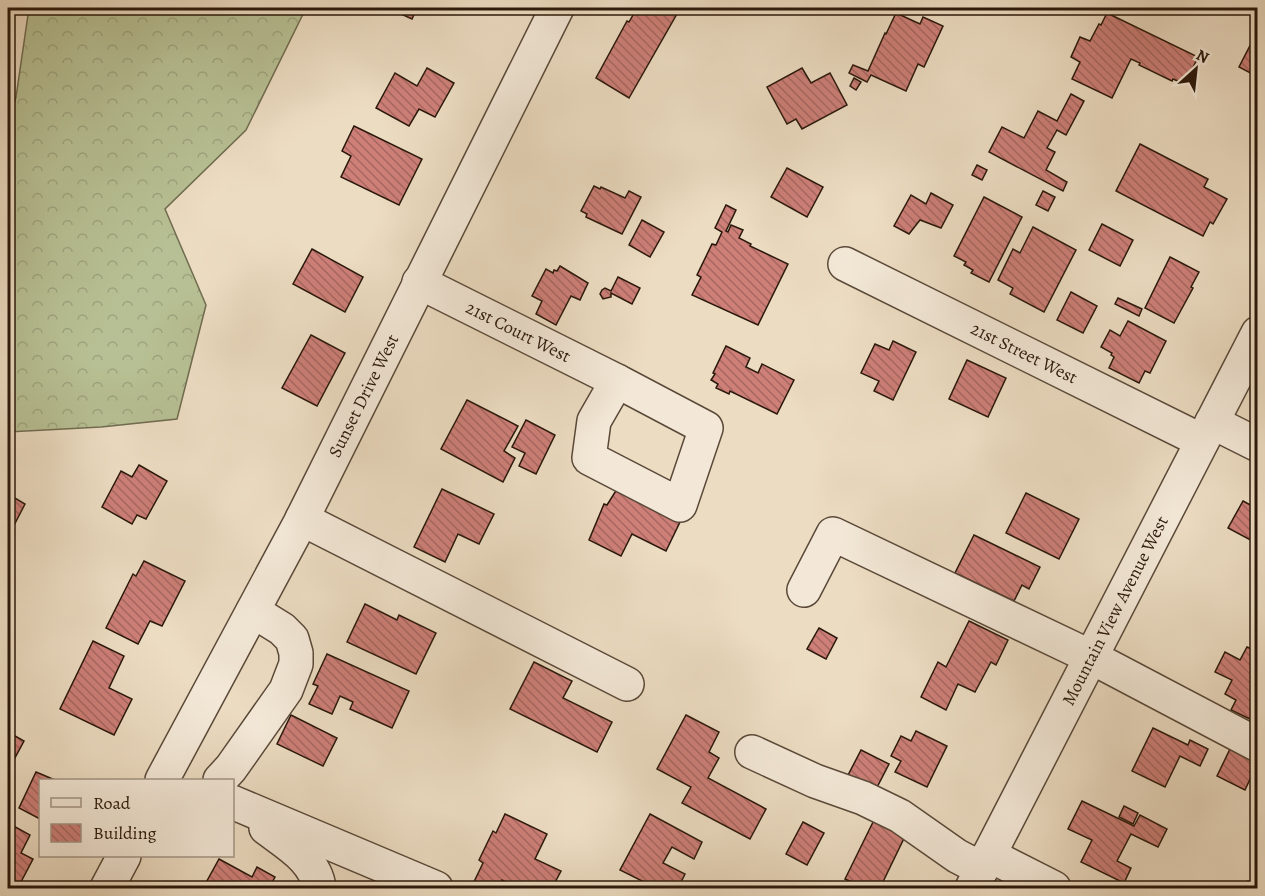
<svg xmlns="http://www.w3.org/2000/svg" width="1265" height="896" viewBox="0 0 1265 896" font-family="Alegreya,serif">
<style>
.forest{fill:url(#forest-crowns);stroke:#706c50;stroke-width:1.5}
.building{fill:url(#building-back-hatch);stroke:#2a180b;stroke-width:1.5}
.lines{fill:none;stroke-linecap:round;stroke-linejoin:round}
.minor-casing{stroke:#5a4939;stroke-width:36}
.minor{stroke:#f3e8d7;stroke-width:33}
.labels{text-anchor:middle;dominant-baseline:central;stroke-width:4.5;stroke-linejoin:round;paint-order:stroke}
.street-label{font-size:18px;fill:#2a180b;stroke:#f3e8d7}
</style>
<defs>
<pattern id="forest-crowns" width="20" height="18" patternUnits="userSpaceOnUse" patternTransform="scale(1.5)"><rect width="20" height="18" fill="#b7c094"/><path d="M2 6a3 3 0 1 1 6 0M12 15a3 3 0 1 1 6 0" fill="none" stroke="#9ea47e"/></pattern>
<pattern id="building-back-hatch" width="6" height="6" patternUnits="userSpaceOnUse" patternTransform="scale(1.5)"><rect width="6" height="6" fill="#cd7f78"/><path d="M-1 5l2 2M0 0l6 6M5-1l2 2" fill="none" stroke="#a76761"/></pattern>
</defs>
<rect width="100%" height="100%" fill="#ecdcc2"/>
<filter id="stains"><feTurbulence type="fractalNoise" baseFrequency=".00333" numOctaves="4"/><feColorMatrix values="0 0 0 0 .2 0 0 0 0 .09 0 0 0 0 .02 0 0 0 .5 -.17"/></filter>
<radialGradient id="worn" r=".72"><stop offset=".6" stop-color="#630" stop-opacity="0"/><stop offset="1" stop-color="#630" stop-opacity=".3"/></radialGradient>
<polygon class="forest" points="29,8 306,8 246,130 165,209 206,305 177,419 101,427 8,432 8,123 16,97"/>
<g class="building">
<polygon points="388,8 417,8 412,19"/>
<polygon points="637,8 669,8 678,12 629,98 596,78 627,21 629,22"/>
<polygon points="896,13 920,24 923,17 943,26 924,67 918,64 906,91 871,75 867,82 849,73 853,65 868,71 885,33 886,34"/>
<polygon points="1107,13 1198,57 1185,84 1173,79 1172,81 1139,65 1140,63 1131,59 1112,98 1072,79 1080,62 1071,57 1080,37 1090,41 1099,24 1101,25"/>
<polygon points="1258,37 1258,77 1239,67 1254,38 1257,39"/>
<polygon points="427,68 454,83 435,117 419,109 409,126 376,108 395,73 417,86"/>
<polygon points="802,68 811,83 830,73 847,105 802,129 796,119 787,124 767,87"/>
<polygon points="854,78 861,82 856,90 850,86"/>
<polygon points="1071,94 1084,101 1066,135 1057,130 1047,148 1055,152 1046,170 1067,182 1063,191 989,152 1002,127 1024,138 1038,111 1057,121"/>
<polygon points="354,126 422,159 399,205 341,177 351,156 342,151"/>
<polygon points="1140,144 1208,179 1204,187 1227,199 1213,224 1210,222 1203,236 1116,191"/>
<polygon points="977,165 987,170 982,180 972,175"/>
<polygon points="787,168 823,187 807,217 771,197"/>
<polygon points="594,186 600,189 601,187 625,198 629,191 641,197 622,234 586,217 587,214 581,211"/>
<polygon points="1043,191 1055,197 1048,211 1036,205"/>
<polygon points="931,193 953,205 941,228 920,220 909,234 894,226 911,195 926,204"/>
<polygon points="984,197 1022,217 989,282 971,273 973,270 964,265 966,262 954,256"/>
<polygon points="726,205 736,210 726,231 728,232 731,225 743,230 739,238 751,244 750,246 788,264 758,325 692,295 701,277 697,275 712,244 716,245 722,232 715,228"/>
<polygon points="642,220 664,232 650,257 629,245"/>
<polygon points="1102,224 1133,240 1120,266 1089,250"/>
<polygon points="1033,227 1076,250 1044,312 1010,294 1013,288 998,280 1013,249 1020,253"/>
<polygon points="312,249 363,277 345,312 293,284"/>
<polygon points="1170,257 1199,272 1191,287 1193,288 1174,323 1145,308"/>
<polygon points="560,266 588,283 580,300 571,296 556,325 536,314 542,301 532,296 546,269 553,273 554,270 557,271"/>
<polygon points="618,277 640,288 632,304 611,293 611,297 603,299 600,294 602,290 605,288 611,291"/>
<polygon points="1071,292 1097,306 1083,333 1057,320"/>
<polygon points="1118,298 1142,309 1139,316 1115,304"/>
<polygon points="1128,321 1166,341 1150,373 1145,371 1139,383 1109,368 1114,357 1111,355 1112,353 1101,347 1110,330 1120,336"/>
<polygon points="311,335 345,353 317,406 282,388"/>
<polygon points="893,341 916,352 893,400 874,391 879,381 861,373 875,344 889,350"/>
<polygon points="726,346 750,358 746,367 758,373 762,364 794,380 777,414 730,391 729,394 716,388 718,384 711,380 715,374 713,373"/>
<polygon points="967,360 1006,378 988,417 949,399"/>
<polygon points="467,400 518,426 504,451 515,458 503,482 441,449"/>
<polygon points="526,420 555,435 536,474 519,466 525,453 512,447"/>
<polygon points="139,465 167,481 146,519 137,515 132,524 102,507 121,471 132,477"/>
<polygon points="622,481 657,510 680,522 666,551 632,534 621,556 589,540 604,504 607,505"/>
<polygon points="442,489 494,514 479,544 458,534 445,562 414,547"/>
<polygon points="1026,493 1079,519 1059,559 1006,533"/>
<polygon points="8,494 25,504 8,537"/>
<polygon points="1243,501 1254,507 1258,502 1258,544 1228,528"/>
<polygon points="974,535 1040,567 1029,589 1022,585 1014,601 955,573"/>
<polygon points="144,561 185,581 162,626 150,621 138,644 106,628 133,574 136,576"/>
<polygon points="365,604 397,620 399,615 436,633 416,674 347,642"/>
<polygon points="969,621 1008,640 996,665 991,662 975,692 958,684 946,710 921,697 938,662 946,667"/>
<polygon points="819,628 837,638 826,659 807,649"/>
<polygon points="93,641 124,656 109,688 132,699 114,735 60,709"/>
<polygon points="1247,647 1258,652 1258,715 1254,721 1231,710 1236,700 1225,694 1232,680 1215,672 1225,652 1240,660"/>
<polygon points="327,654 409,691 392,728 350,709 353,702 340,696 332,714 309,704 318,686 313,684"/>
<polygon points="534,662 572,681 563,698 612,722 597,752 510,709"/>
<polygon points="291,715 337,738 323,766 277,744"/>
<polygon points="686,715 719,732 709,752 719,758 708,778 766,809 750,839 682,803 691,787 657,769"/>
<polygon points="1153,728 1188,745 1190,740 1208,749 1200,766 1180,756 1165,787 1132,771"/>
<polygon points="916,731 947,746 927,787 895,772 901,761 891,756 901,736 911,741"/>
<polygon points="8,732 24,741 10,767 8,766"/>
<polygon points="1230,749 1258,762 1245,790 1217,776"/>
<polygon points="861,750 889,764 873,795 845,781"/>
<polygon points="36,772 55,780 40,780 40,819 19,808"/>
<polygon points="1082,801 1134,826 1140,815 1167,829 1158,847 1131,834 1117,861 1131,868 1124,883 1081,862 1092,840 1068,829"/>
<polygon points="1124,806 1138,813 1133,824 1119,817"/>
<polygon points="505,814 547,834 535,859 561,871 552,888 519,888 502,880 498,888 471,888 483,863 479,860 493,831 496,833"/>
<polygon points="650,814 702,842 694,859 672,847 663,863 685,874 678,888 656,888 620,870"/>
<polygon points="877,814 908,830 880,888 866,888 845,879"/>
<polygon points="803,822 824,833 807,865 786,854"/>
<polygon points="8,823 30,835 21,853 33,859 21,882 33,888 8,888"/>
<polygon points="219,859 252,877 257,867 275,877 269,888 203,888"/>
<polygon points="1248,881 1258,885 1258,888 1245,888"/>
</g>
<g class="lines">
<g class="minor-casing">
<g id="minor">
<path id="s1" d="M845,264L1202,441"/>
<path id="s2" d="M419,282L617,381"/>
<polygon points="617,381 706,428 680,505 589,458 594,421"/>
<polyline points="1212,422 1258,445"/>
<polyline points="302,519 627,684"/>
<polyline points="804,590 833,534 1091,657 1258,745"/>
<polyline points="752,752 815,781 863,798 900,816 957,856 982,869"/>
<path id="s3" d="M162,780L300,523L557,8"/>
<polyline points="220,780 231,768 286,690 296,664 296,653 292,639 282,629 253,611"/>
<polyline points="232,802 436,888"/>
<path d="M266,828C287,844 316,860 319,888"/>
<polyline points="989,855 1054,888"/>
<polyline points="107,888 124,856"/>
<path id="s4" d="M972,888L1258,333"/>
</g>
</g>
<use href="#minor" class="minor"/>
</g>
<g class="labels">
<g class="street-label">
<text stroke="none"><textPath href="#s2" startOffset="111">21st Court West</textPath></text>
<text stroke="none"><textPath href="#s1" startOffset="200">21st Street West</textPath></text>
<text stroke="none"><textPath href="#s3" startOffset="434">Sunset Drive West</textPath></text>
<text stroke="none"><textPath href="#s4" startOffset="312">Mountain View Avenue West</textPath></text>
</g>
</g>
<rect width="1265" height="896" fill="none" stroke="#ecdcc2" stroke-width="30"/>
<rect x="9" y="9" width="1247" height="878" fill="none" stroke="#2a180b" stroke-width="3"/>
<rect x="15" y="15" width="1235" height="866" fill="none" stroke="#2a180b" stroke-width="1.5"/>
<rect x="39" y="779" width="195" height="78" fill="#f3e8d7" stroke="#a39585" stroke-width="1.5"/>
<rect x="51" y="798" width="30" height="9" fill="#f3e8d7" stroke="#a39585" stroke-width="1.5"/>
<text x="93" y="809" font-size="18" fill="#2a180b">Road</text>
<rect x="51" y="824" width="30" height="18" fill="url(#building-back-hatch)" stroke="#a39585" stroke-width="1.5"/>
<text x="93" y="839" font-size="18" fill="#2a180b">Building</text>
<g transform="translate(1196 69) rotate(27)" stroke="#f3e8d7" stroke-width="4.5" paint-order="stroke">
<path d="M0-4.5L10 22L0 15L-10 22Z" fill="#2a180b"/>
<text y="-9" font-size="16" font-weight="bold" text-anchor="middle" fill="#2a180b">N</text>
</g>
<rect width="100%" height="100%" filter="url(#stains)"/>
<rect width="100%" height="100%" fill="url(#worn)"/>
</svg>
